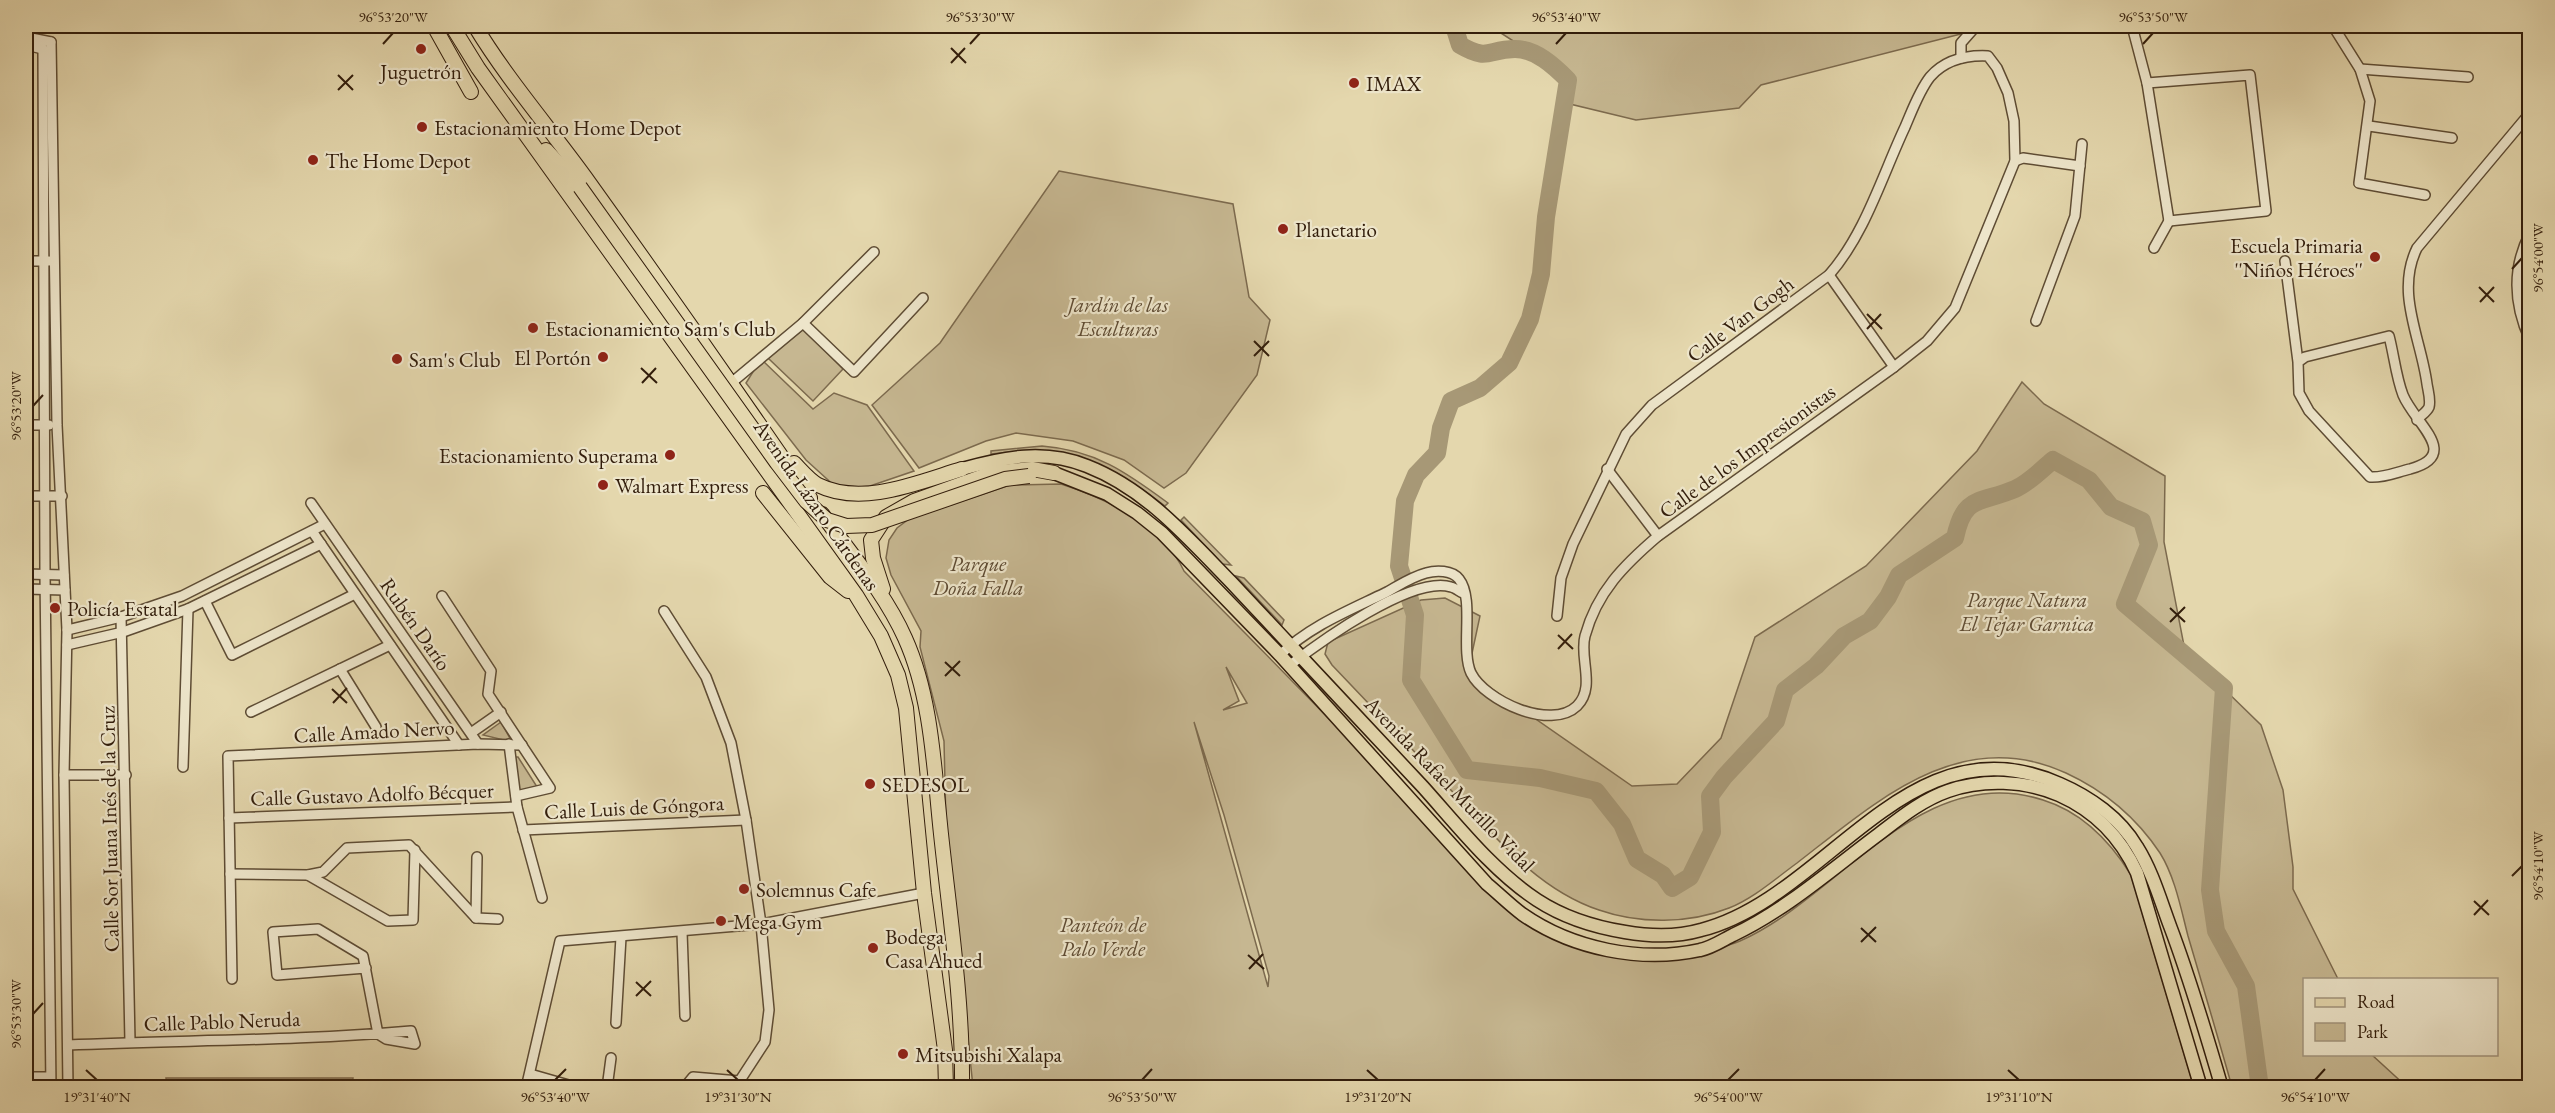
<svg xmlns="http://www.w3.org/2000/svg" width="2555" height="1113" viewBox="0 0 2555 1113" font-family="'EB Garamond',serif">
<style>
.green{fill:#c6b791;stroke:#7c6a4e;stroke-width:1.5;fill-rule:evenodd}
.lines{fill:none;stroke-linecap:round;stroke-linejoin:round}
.river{stroke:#a79876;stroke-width:18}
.minor-casing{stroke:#5e4c34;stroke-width:12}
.major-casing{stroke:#321d0b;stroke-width:15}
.highway-casing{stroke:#321d0b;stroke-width:16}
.minor{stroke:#ede5ca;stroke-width:9}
.major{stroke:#e4d7ad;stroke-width:12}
.highway{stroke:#e4d7ad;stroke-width:14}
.highway-bridge-casing{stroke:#321d0b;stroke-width:16;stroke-linecap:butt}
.highway-bridge{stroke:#e4d7ad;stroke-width:14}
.ticks{fill:none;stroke:#321d0b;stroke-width:2}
.poi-dot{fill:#8f2418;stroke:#ede5ca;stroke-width:2}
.labels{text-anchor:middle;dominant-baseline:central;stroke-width:4.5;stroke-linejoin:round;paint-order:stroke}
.poi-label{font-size:21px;fill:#321d0b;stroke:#ede5ca;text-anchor:start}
.park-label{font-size:21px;font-style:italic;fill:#5e4b33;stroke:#ede5ca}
.street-label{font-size:21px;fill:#321d0b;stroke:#ede5ca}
.neatline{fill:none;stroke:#321d0b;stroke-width:2}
.ticks-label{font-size:15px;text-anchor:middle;fill:#321d0b}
</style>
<rect width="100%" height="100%" fill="#e4d7ad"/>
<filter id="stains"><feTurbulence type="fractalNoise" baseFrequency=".00333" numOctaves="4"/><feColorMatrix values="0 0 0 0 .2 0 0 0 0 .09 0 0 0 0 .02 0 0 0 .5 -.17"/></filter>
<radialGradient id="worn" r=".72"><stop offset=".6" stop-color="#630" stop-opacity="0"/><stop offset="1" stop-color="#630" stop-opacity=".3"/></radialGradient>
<g class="green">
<polygon points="1490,26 1992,26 1761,85 1739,108 1636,120 1570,104 1548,56 1524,48"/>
<polygon points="1059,171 1233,204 1249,297 1270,320 1257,375 1186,473 1164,488 1124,460 1073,441 1016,433 986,441 919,468 872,405 940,343"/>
<polygon points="804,329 843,369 813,401 768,358"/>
<polygon points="761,359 813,409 834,393 867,405 914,471 870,486 838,489 806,460 746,383"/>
<path d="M2022,382L2044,404L2165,476L2164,542L2185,651L2261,725L2283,790L2293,867V889L2338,979L2304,980V1054L2372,1055L2407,1087H2232C2218,1037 2203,987 2188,936C2181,909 2175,877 2160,853C2136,817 2105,791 2066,773C1960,724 1876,802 1797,863C1775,879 1754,898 1729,908C1689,924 1639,924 1599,910C1536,889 1493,834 1449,788C1410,747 1371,706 1332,665L1325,654L1328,642L1421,600L1445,598L1480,616L1468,672L1632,786L1677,784L1721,738L1755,637L1866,566L1977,451Z"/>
<path d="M1042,446C1095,450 1126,472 1168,503L1165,506C1105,461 1068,444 991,454V451Z"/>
<path d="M1061,484C1106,498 1163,526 1184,571C1263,651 1341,731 1420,812C1444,835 1467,859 1491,883C1501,894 1512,908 1524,917C1532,923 1613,955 1623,956C1647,958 1717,951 1740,941C1840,897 1921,760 2043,800C2082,812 2110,841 2131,875L2194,1087H973L946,825L944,741L920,647L921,631L891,575L886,558L889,540L897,528L909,519L1010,485ZM1226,667L1247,703L1223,710L1239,701ZM1194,722L1224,815L1269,976L1268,987Z"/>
<polygon points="1184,517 1231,565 1222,564 1181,520"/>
<polygon points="1236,576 1244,578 1284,620 1282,625"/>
<polygon points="501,722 512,742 483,735"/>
<polygon points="512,757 518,757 539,790 519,793"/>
<polygon points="166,1078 353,1078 352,1087 167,1088"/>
</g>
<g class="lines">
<path class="river" d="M1454,26L1460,45C1489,62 1487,49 1515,49C1536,49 1554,66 1568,80L1546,217L1541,274L1530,319L1509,363L1480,388L1451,401L1441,428L1437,453L1416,475L1405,501L1399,566L1415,615L1411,680L1467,770L1540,778L1596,791L1622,824L1637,859L1663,875L1672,888L1690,877L1712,832L1710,796L1724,777L1776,721L1785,690L1816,666L1844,636L1870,621L1888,597L1899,575L1955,538C1964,494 1980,504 2015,489C2029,483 2041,470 2053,460L2089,480L2111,507L2142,521L2149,545L2125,604L2224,688L2210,890L2216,931L2246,986L2260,1088"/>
<g class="minor-casing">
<g id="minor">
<polyline points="2132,26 2147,83 2169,221"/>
<polyline points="2333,26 2360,69 2370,101 2359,183 2425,195"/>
<polyline points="26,37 51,42"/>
<polyline points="51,42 57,425 67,630 64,775 68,1088"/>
<polyline points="26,45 43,49"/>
<polyline points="43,49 45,574 51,1088"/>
<polyline points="1961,58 1961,43 1976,26"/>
<polyline points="2360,69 2468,77"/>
<polyline points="2147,83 2250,75 2266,211 2169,221"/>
<polyline points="2369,126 2452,138"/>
<polyline points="2015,161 2023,158 2080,166"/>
<path d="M2530,233C2512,268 2514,305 2530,340"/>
<polyline points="2154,248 2169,221"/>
<polyline points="26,261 49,261"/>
<path d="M2285,261L2298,362L2299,393L2309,411L2370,477C2384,478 2397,472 2410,469C2462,455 2415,424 2403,395C2396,377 2394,355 2389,336L2305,357L2298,362"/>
<polyline points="1829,275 1894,367"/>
<polyline points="2036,321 2075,216 2082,144"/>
<polyline points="803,323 854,372 923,298"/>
<polyline points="730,384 803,323 874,252"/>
<path d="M2417,420C2420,416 2427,412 2429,407C2431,400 2428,391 2427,384C2421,338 2395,293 2417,248L2530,113"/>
<polyline points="26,425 49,425"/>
<polyline points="1607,469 1658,536"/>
<polyline points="26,496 62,496"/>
<polyline points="311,503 478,744"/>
<polyline points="312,531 459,745"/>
<polyline points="26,574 64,575"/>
<polyline points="26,589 65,590"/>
<polyline points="442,596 491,671 488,694 550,788 516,796"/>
<polyline points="205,601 232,655 355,594"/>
<polyline points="664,611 706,677 731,743 746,820 761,924 769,1010 765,1042 735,1088"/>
<polyline points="121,617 130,1042"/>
<polyline points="67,630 121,617 182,596 325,524"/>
<polyline points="67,645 123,632 188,609 321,544"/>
<path d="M1280,655C1310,626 1348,611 1385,593C1398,586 1411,577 1426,573C1436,570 1452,570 1459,579C1475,599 1460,649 1471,673C1485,701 1551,731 1577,706C1596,687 1579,658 1585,636C1597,592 1624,565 1658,536L1894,367L1927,341L1955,308L2015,161L2014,121L2008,93L1997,68L1988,56C1967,55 1945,60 1930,77C1919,91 1912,111 1905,127C1882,176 1865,234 1829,275L1652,405L1626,434L1573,544L1561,578L1557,616"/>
<path d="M1290,665C1320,642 1412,575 1451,587C1455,588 1459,591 1463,593"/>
<polyline points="340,669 376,727"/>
<polyline points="251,712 390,645"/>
<polyline points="471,733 501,712"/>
<polyline points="509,744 517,807 542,898"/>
<polyline points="183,767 188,609"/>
<polyline points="64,775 126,775"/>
<polyline points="229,818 517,807"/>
<polyline points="523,830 746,820"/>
<polyline points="230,874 308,875 323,872 347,848 409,845 476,918 498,919"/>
<polyline points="308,875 388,921 413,920 415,850"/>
<polyline points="476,918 477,857"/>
<polyline points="682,932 685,1016"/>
<polyline points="232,979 228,756 478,744 522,745"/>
<polyline points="616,1023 621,937"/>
<path d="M68,1045C182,1040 297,1041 411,1031L415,1044L386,1039L378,1034L363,956L318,929L273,932L277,975L366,968"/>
<polyline points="530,1074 579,1088"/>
<polyline points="26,1077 50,1077"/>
<polyline points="526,1088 560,941 761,924 924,893"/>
<polyline points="607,1088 611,1058"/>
<polyline points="684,1088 693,1077 739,1081"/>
</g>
</g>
<g class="major-casing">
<g id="major">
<path d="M962,469C1004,457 1045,449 1087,466C1146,489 1187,537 1231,582C1295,650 1359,719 1423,787C1458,826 1493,871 1537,900C1563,917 1594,927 1625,932C1648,936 1677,937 1701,930C1828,898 1908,716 2060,784C2090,797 2120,818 2137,847C2152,871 2160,899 2170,926C2190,979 2206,1033 2222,1088"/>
<path d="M1054,473L1107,494L1137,513L1162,533L1280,655L1487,884C1499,894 1510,905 1522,914C1572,949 1641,963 1700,950C1711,948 1723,940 1733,935C1786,910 1832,869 1879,834C1900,818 1922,800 1948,791C1982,779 2025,780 2059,795C2095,811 2121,838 2137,873L2201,1088"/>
</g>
</g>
<g class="highway-casing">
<g id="highway">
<polyline points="434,26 471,92"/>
<polyline points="452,26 478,68 856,595 881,636 898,675 906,708 924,893 945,1050 946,1088"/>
<path d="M475,26C507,79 548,126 585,177C661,283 736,390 810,498"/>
<polyline points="546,150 580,187"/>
<path d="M794,463C801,470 809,480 818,485C862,507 919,482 962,469"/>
<polyline points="763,493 830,577 848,591"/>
<path d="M822,514C850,553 885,593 905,638C932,698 934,769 941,834C950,918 963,1003 962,1088"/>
<polyline points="883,589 873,558 871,540 886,517 914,501 992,473 1032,469 1054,473"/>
</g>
</g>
<use href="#minor" class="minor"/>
<use href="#major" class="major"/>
<use href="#highway" class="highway"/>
<g class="highway-bridge-casing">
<polyline id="highway-bridge" points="580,187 777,463 806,501 827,520 846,526 872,525 1005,479 1029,476"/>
</g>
<use href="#highway-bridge" class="highway-bridge"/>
</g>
<path class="ticks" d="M383,44L393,33M970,44L980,33M1556,44L1566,33M2143,44L2153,33M951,48L966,63M951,63L965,48M338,75L353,90M338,90L353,75M2512,269L2522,258M2479,287L2494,302M2480,302L2494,287M1867,314L1882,329M1867,329L1881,314M1254,341L1269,356M1254,356L1269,341M641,368L657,383M642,383L656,368M33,406L43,395M2170,608L2185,622M2170,622L2185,607M1558,635L1573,649M1558,649L1572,634M945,662L960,676M945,676L960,661M332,689L347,703M333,703L347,688M2512,876L2522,866M2474,901L2489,915M2474,915L2488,900M1861,928L1876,942M1861,942L1876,927M1248,955L1264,969M1249,969L1263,954M636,982L651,996M636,996L651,981M33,1014L43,1003M86,1070L97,1080M727,1070L738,1080M1367,1070L1378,1080M2008,1070L2019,1080M555,1080L566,1069M1142,1080L1152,1069M1728,1080L1739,1069M2315,1080L2325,1069"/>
<g class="poi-dot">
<circle cx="421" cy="49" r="6"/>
<circle cx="1354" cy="83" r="6"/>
<circle cx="422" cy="127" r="6"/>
<circle cx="313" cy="160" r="6"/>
<circle cx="1283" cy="229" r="6"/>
<circle cx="2375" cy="257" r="6"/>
<circle cx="533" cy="328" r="6"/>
<circle cx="603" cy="357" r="6"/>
<circle cx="397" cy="359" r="6"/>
<circle cx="670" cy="455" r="6"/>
<circle cx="603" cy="485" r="6"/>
<circle cx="55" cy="608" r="6"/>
<circle cx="870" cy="784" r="6"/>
<circle cx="744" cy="889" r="6"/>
<circle cx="721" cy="921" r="6"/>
<circle cx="873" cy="948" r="6"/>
<circle cx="903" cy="1054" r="6"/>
</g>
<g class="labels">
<g class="poi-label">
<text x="421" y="71" text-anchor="middle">Juguetrón</text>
<text x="1366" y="83">IMAX</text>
<text x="434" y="127">Estacionamiento Home Depot</text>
<text x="325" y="160">The Home Depot</text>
<text x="1295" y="229">Planetario</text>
<text x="2363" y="245" text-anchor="end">Escuela Primaria<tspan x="2363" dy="24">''Niños Héroes''</tspan></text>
<text x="545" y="328">Estacionamiento Sam's Club</text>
<text x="591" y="357" text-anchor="end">El Portón</text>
<text x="409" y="359">Sam's Club</text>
<text x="658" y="455" text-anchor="end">Estacionamiento Superama</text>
<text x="615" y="485">Walmart Express</text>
<text x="67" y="608">Policía Estatal</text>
<text x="882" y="784">SEDESOL</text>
<text x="756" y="889">Solemnus Cafe</text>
<text x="733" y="921">Mega Gym</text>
<text x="885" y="936">Bodega<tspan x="885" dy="24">Casa Ahued</tspan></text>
<text x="915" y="1054">Mitsubishi Xalapa</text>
</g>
<g class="park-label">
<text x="1118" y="304">Jardín de las<tspan x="1118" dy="24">Esculturas</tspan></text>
<text x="978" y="563">Parque<tspan x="978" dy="24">Doña Falla</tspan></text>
<text x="2027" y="599">Parque Natura<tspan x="2027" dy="24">El Tejar Garnica</tspan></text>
<text x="1103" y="924">Panteón de<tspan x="1103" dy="24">Palo Verde</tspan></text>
</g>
<g class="street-label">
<text transform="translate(1740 319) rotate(-37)">Calle Van Gogh</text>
<text transform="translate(1747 451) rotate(-36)">Calle de los Impresionistas</text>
<text transform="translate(817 505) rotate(55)">Avenida Lázaro Cárdenas</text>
<text transform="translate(416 624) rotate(55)">Rubén Darío</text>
<text transform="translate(374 731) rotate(-3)">Calle Amado Nervo</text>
<text transform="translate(1450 784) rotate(46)">Avenida Rafael Murillo Vidal</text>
<text transform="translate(372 794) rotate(-2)">Calle Gustavo Adolfo Bécquer</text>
<text transform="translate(634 807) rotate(-3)">Calle Luis de Góngora</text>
<text transform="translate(109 829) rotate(-91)">Calle Sor Juana Inés de la Cruz</text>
<text transform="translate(222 1021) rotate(-2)">Calle Pablo Neruda</text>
</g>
</g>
<rect width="2555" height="1113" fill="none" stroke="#e4d7ad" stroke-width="66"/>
<rect x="2303" y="978" width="195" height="78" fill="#ede5ca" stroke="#a2957e" stroke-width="1.5"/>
<rect x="2315" y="998" width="30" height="9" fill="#e4d7ad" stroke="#a2957e" stroke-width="1.5"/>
<text x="2357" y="1008" font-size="18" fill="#321d0b">Road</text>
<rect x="2315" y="1023" width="30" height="18" fill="#c6b791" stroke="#a2957e" stroke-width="1.5"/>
<text x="2357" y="1038" font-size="18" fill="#321d0b">Park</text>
<rect x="33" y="33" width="2489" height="1047" class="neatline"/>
<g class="ticks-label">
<text x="393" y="22">96°53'20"W</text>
<text x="980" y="22">96°53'30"W</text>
<text x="1566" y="22">96°53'40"W</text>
<text x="2153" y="22">96°53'50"W</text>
<text transform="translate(2538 258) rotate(-90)" y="5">96°54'00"W</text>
<text transform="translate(16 406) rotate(-90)" y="5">96°53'20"W</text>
<text transform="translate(2538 866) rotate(-90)" y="5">96°54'10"W</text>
<text transform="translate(16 1014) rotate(-90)" y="5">96°53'30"W</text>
<text x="97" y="1102">19°31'40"N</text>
<text x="555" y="1102">96°53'40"W</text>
<text x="738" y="1102">19°31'30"N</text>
<text x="1142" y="1102">96°53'50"W</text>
<text x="1378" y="1102">19°31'20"N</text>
<text x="1728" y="1102">96°54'00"W</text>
<text x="2019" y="1102">19°31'10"N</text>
<text x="2315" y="1102">96°54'10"W</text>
</g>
<rect width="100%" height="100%" filter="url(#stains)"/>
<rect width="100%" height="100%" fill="url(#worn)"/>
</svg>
